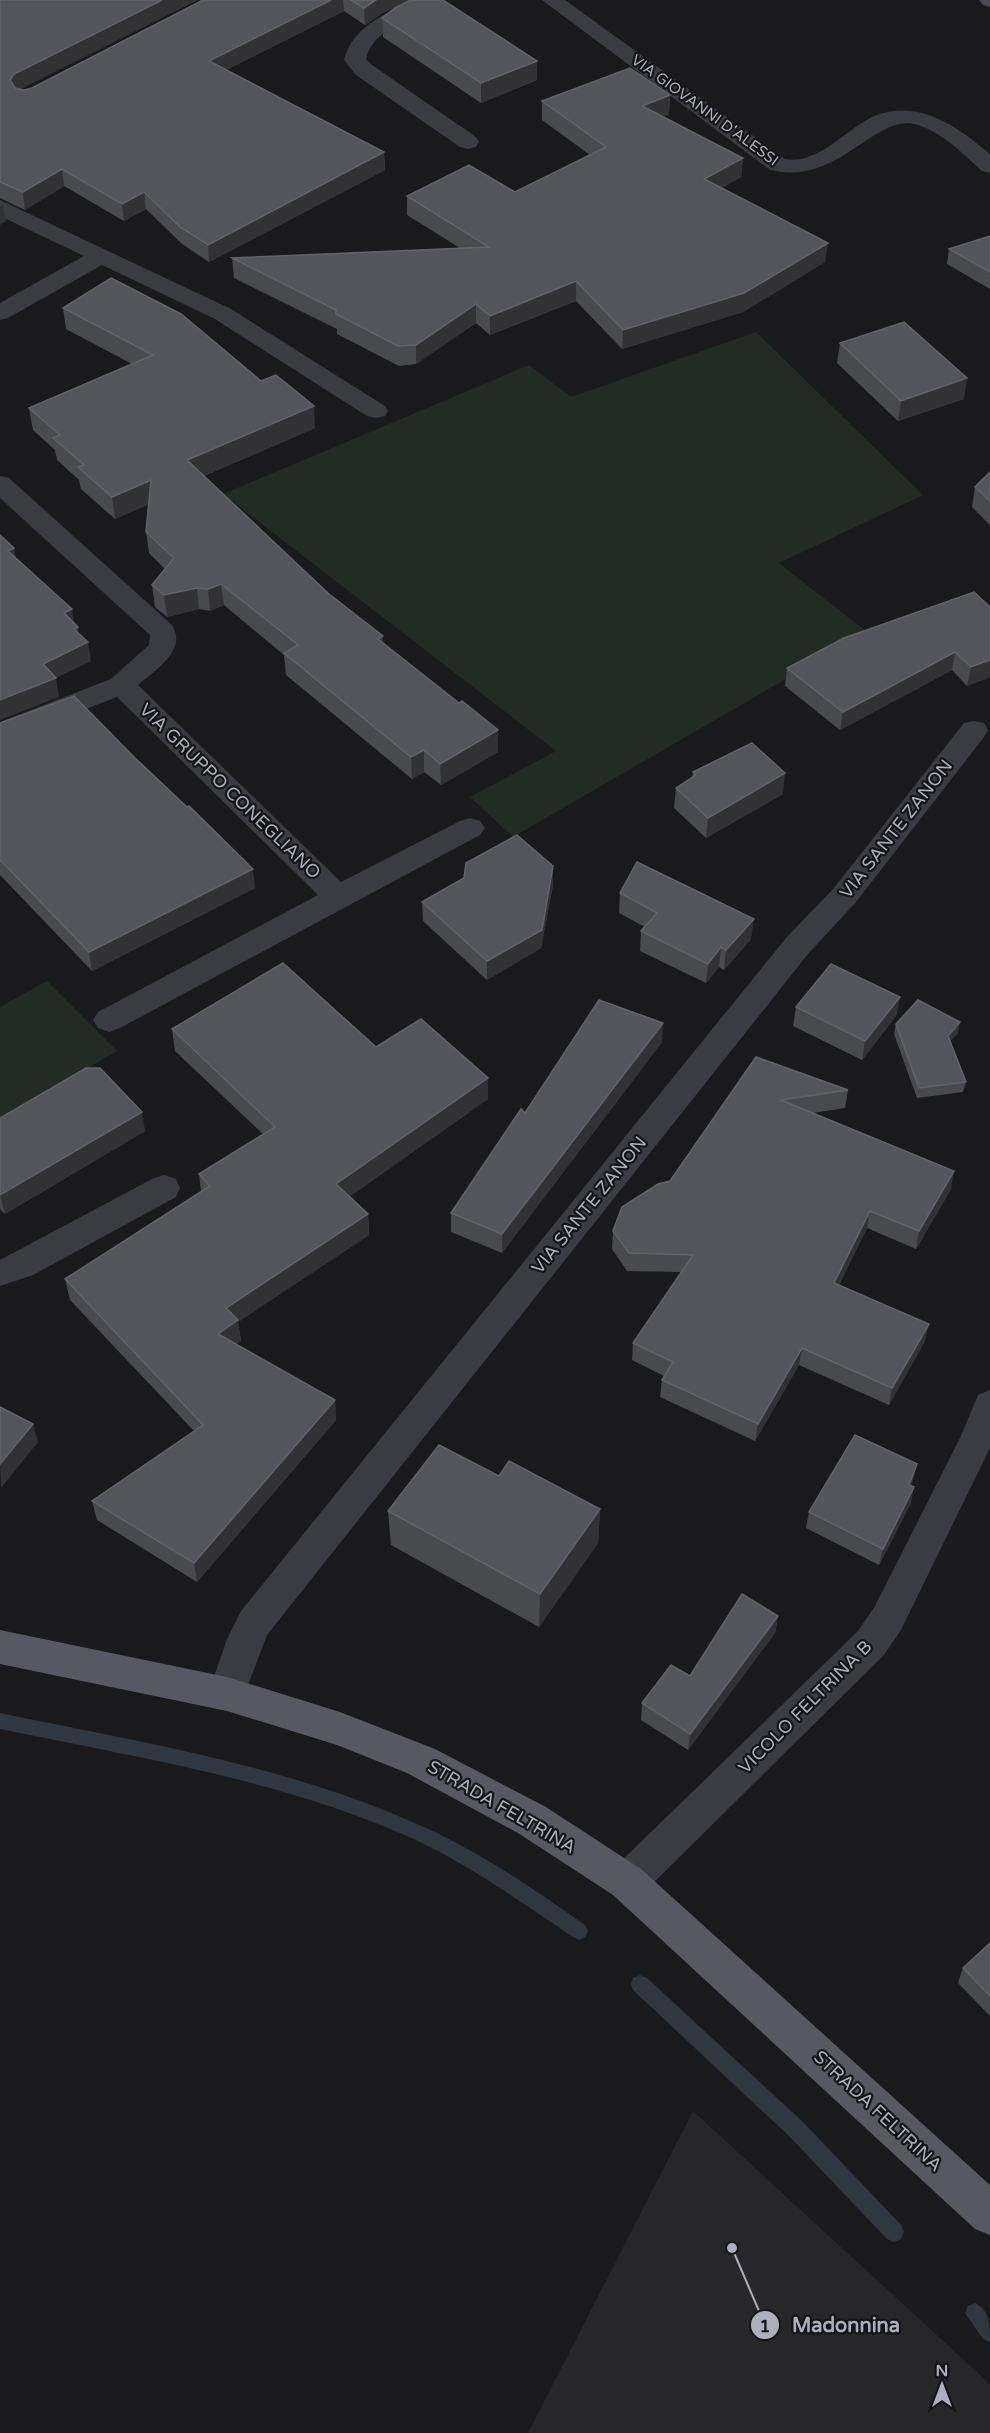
<svg xmlns="http://www.w3.org/2000/svg" width="990" height="2433" viewBox="0 0 990 2433" font-family="'Varela Round',sans-serif">
<style>
.built{fill:#272629}
.green{fill:#222b24}
.lines{fill:none;stroke-linecap:round;stroke-linejoin:round}
.stream{fill:#303741;fill-rule:evenodd}
.minor{fill:#3b3b42;fill-rule:evenodd}
.secondary{fill:#494a52;fill-rule:evenodd}
.primary{fill:#575861;fill-rule:evenodd}
.wall{fill:#494a4e}
.shaded-wall{fill:#323235}
.building{fill:#54555a;stroke:#626369;stroke-width:1.5}
.labels{text-anchor:middle;dominant-baseline:central;stroke-width:4.5;stroke-linejoin:round;paint-order:stroke}
.far-street-label{font-size:15px;fill:#adafbc;stroke:#151518}
.street-label{font-size:18px;fill:#adafbc;stroke:#151518}
.leader{fill:none;stroke:#adafbc;stroke-width:2}
.callout-dot{fill:#adafbc;stroke:#151518;stroke-width:2}
.mark-label{font-size:18px;text-anchor:middle;font-weight:bold;fill:#111}
.callout-label{font-size:20px;text-anchor:middle;font-weight:bold;fill:#adafbc;stroke:#151518;stroke-width:4.5;stroke-linejoin:round;paint-order:stroke}
</style>
<rect width="100%" height="100%" fill="#1a1a1c"/>
<polygon class="built" points="693,2111 990,2384 990,2433 528,2433"/>
<g class="green">
<polygon points="756,332 923,495 779,563 867,632 513,837 470,797 556,751 223,494 529,365 571,397"/>
<polygon points="47,981 117,1051 0,1119 0,1007"/>
</g>
<g class="lines">
<g class="stream">
<path d="M0,1713C141,1742 294,1767 426,1828C483,1854 534,1889 585,1925L588,1931L585,1937L579,1940L573,1937C521,1902 471,1866 414,1839C284,1780 139,1758 0,1729Z"/>
<polygon points="640,1975 647,1978 804,2123 901,2225 904,2232 901,2239 894,2242 887,2239 790,2137 633,1990 631,1984 633,1978"/>
<path d="M975,2303C990,2310 990,2325 990,2342L983,2339L965,2313L968,2306Z"/>
</g>
<g class="minor">
<path d="M414,0H440L437,4C412,17 373,29 366,59L372,65L476,137L479,142L476,147L468,149L460,147L356,75L344,60C352,27 386,13 414,0Z"/>
<path d="M542,0H565L785,159C801,162 815,155 828,147C842,138 855,126 870,118C916,96 957,126 990,154V173L982,171C963,154 943,133 918,125C875,111 840,187 770,170Z"/>
<polygon points="0,200 231,309 385,406 388,411 385,416 376,418 367,416 215,319 102,265 8,318 0,320 0,303 84,256 0,216"/>
<path d="M0,476L9,478L172,625C188,650 155,670 138,685L341,882L460,821L470,818L480,821L485,828L480,835L120,1028L109,1032L98,1028L93,1020L98,1012L318,895L117,697L0,742V722L111,679L149,645L150,635L0,498Z"/>
<polygon points="974,721 984,723 988,730 984,737 856,902 808,954 267,1635 240,1706 227,1711 214,1706 208,1694 227,1639 241,1611 786,938 834,888 964,723"/>
<polygon points="164,1175 176,1179 180,1188 176,1197 33,1275 0,1286 0,1260 152,1179"/>
<polygon points="990,1390 990,1448 901,1630 884,1655 641,1895 627,1901 613,1895 607,1882 613,1869 858,1631 875,1606 960,1438 978,1395"/>
</g>
<polygon class="secondary" points="979,0 990,0 990,7 983,5"/>
<polygon class="primary" points="0,1630 227,1677 340,1712 435,1749 546,1807 641,1869 990,2185 990,2235 975,2229 613,1895 518,1833 407,1773 337,1745 227,1711 0,1664"/>
</g>
<g class="wall">
<polygon points="0,0 197,0 20,89 24,90 32,88 203,0 409,0 381,14 365,25 344,11 226,70 384,152 385,170 209,262 182,244 146,209 124,221 64,186 25,210 0,198"/>
<polygon points="382,18 537,80 481,103 383,37"/>
<polygon points="670,95 669,114 663,117 743,158 741,177 721,188 825,262 743,312 622,349 576,301 490,335 476,323 416,364 399,366 337,334 337,329 234,278 232,258 460,248 407,215 407,196 515,192 590,155 542,120 542,101"/>
<polygon points="990,236 990,289 947,264 949,249"/>
<polygon points="63,308 315,428 204,476 329,594 383,636 383,643 498,752 441,785 424,772 412,779 286,675 284,655 224,605 210,611 199,609 167,617 155,607 152,585 165,569 149,553 146,532 149,504 115,519 81,489 79,480 57,460 55,450 33,430 29,408 132,364 66,329"/>
<polygon points="840,343 964,399 898,421 837,363"/>
<polygon points="990,472 990,525 972,507 975,487"/>
<polygon points="990,607 990,677 967,686 952,670 840,730 785,686 787,668"/>
<polygon points="0,723 255,888 92,971 0,875"/>
<polygon points="693,772 783,794 706,838 674,808 676,788 692,778"/>
<polygon points="553,885 541,948 487,980 423,921 422,902"/>
<polygon points="620,893 751,939 724,970 719,967 706,983 640,951 641,931 645,927 619,913"/>
<polygon points="900,997 896,1016 862,1060 793,1026 796,1007"/>
<polygon points="896,1024 958,1033 950,1041 966,1082 963,1092 917,1098 894,1034"/>
<polygon points="172,1029 376,1047 488,1078 488,1099 350,1196 368,1214 369,1235 238,1322 241,1341 236,1344 335,1400 336,1420 197,1582 97,1520 92,1501 194,1431 70,1300 65,1279 201,1191 199,1174 263,1134 175,1051"/>
<polygon points="662,1042 502,1253 451,1232 451,1213 525,1113"/>
<polygon points="756,1057 848,1090 845,1108 813,1113 951,1189 916,1249 867,1228 839,1285 925,1341 889,1405 799,1365 755,1441 660,1397 662,1380 664,1376 632,1360 633,1343 682,1272 627,1271 612,1249 613,1231 670,1181"/>
<polygon points="0,1118 145,1131 5,1214 0,1209"/>
<polygon points="917,1464 911,1486 911,1503 879,1565 806,1528 809,1512"/>
<polygon points="499,1476 600,1509 598,1543 539,1627 391,1545 388,1511"/>
<polygon points="778,1616 775,1633 688,1750 641,1720 642,1703 690,1676"/>
<polygon points="990,1943 990,2016 958,1983 963,1968"/>
</g>
<g class="shaded-wall">
<polygon points="162,0 197,0 17,91 10,80 14,74"/>
<polygon points="331,0 343,0 344,11 210,78 209,61"/>
<polygon points="376,0 409,0 381,14 365,25 364,8"/>
<polygon points="537,61 537,80 481,103 481,83"/>
<polygon points="670,95 669,114 641,125 642,106"/>
<polygon points="384,152 385,170 209,262 208,245"/>
<polygon points="743,158 741,177 703,199 704,179"/>
<polygon points="62,169 64,186 25,210 23,192"/>
<polygon points="144,192 146,209 124,221 122,204"/>
<polygon points="3,204 6,221 0,225 0,206"/>
<polygon points="828,243 825,262 743,312 622,349 623,330"/>
<polygon points="576,281 576,301 490,335 490,316"/>
<polygon points="476,304 476,323 416,364 416,345"/>
<polygon points="967,378 964,399 898,421 901,401"/>
<polygon points="314,406 315,428 190,482 187,460"/>
<polygon points="151,480 154,502 115,519 112,497"/>
<polygon points="14,548 18,568 8,551"/>
<polygon points="221,584 224,605 210,611 208,589"/>
<polygon points="197,588 199,609 167,617 164,595"/>
<polygon points="72,609 75,628 64,613"/>
<polygon points="78,627 81,645 88,642 91,661 56,678 59,697 0,720 0,700 74,629"/>
<polygon points="383,636 384,658 378,639"/>
<polygon points="955,652 952,670 840,730 843,712"/>
<polygon points="990,660 990,677 967,686 971,667"/>
<polygon points="498,730 498,752 441,785 440,764"/>
<polygon points="424,750 424,772 412,779 411,757"/>
<polygon points="785,773 783,794 706,838 708,818"/>
<polygon points="553,866 553,885 541,948 487,980 487,961"/>
<polygon points="253,869 255,888 92,971 89,952"/>
<polygon points="754,919 751,939 724,970 726,950"/>
<polygon points="721,947 719,967 706,983 708,964"/>
<polygon points="900,997 896,1016 862,1060 865,1041"/>
<polygon points="960,1022 958,1033 946,1046 948,1036"/>
<polygon points="663,1023 662,1042 502,1253 502,1234"/>
<polygon points="488,1078 488,1099 338,1205 336,1184"/>
<polygon points="142,1112 145,1131 5,1214 0,1195"/>
<polygon points="954,1171 951,1189 916,1249 919,1231"/>
<polygon points="870,1211 867,1228 831,1300 834,1283"/>
<polygon points="368,1214 369,1235 238,1322 241,1341 221,1354 218,1334 226,1308"/>
<polygon points="929,1324 925,1341 889,1405 892,1388"/>
<polygon points="802,1348 799,1365 755,1441 758,1424"/>
<polygon points="335,1400 336,1420 197,1582 194,1563"/>
<polygon points="33,1424 38,1442 1,1488 0,1464"/>
<polygon points="917,1464 913,1481 905,1501 909,1485"/>
<polygon points="914,1487 911,1503 879,1565 883,1549"/>
<polygon points="600,1509 598,1543 539,1627 540,1594"/>
<polygon points="778,1616 775,1633 688,1750 690,1734"/>
</g>
<g class="building">
<polygon points="0,0 162,0 14,74 10,80 15,88 24,90 32,88 203,0 331,0 209,61 384,152 208,245 180,227 144,192 122,204 62,169 23,192 0,182"/>
<polygon points="351,0 376,0 364,8"/>
<polygon points="411,0 443,0 537,61 481,83 382,18 395,8"/>
<polygon points="630,68 670,95 642,106 743,158 704,179 828,243 744,293 623,330 576,281 490,316 476,304 416,345 398,346 336,314 336,310 232,258 489,247 407,196 469,165 515,192 606,147 542,101"/>
<polygon points="990,236 990,272 949,249"/>
<polygon points="111,278 181,314 261,381 276,375 314,406 187,460 329,594 383,636 378,639 459,703 462,701 498,730 440,764 424,750 411,757 284,653 298,645 221,584 208,589 197,588 164,595 152,585 174,558 146,532 151,480 112,497 78,467 84,465 53,438 60,435 29,408 153,355 63,308"/>
<polygon points="904,322 967,378 901,401 840,343"/>
<polygon points="990,472 990,501 975,487"/>
<polygon points="0,535 14,548 8,551 72,609 64,613 78,627 74,629 88,642 43,664 56,678 0,700"/>
<polygon points="974,592 990,607 990,660 971,667 955,652 843,712 787,668 844,638"/>
<polygon points="74,696 135,758 187,807 189,806 253,869 89,952 0,860 0,723"/>
<polygon points="752,743 785,773 708,818 676,788 696,775 693,772"/>
<polygon points="517,835 553,866 542,930 487,961 422,902 464,878 466,863"/>
<polygon points="637,862 754,919 726,950 721,947 708,964 641,931 657,913 620,893"/>
<polygon points="283,963 376,1047 421,1019 488,1078 336,1184 368,1214 226,1308 238,1320 218,1334 335,1400 194,1563 92,1501 203,1425 65,1279 210,1186 199,1174 275,1127 172,1029"/>
<polygon points="831,964 900,997 865,1041 796,1007"/>
<polygon points="599,1000 663,1023 502,1234 451,1213 521,1109 525,1113"/>
<polygon points="918,1000 960,1022 948,1036 966,1082 919,1088 896,1024"/>
<polygon points="756,1057 848,1090 781,1100 954,1171 919,1231 870,1211 834,1283 929,1324 892,1388 802,1348 758,1424 662,1380 673,1362 633,1343 693,1255 629,1253 613,1231 622,1207 658,1184 670,1181"/>
<polygon points="86,1068 100,1068 142,1112 0,1195 0,1118"/>
<polygon points="0,1407 33,1424 0,1464"/>
<polygon points="855,1435 917,1464 909,1485 914,1487 883,1549 809,1512"/>
<polygon points="439,1445 499,1476 509,1461 600,1509 540,1594 388,1511"/>
<polygon points="742,1594 778,1616 690,1734 642,1703 671,1665 690,1676"/>
<polygon points="990,1943 990,1996 963,1968"/>
</g>
<g class="labels">
<g class="far-street-label">
<text transform="translate(705 110) rotate(36)">VIA GIOVANNI D'ALESSI</text>
</g>
<g class="street-label">
<text transform="translate(230 791) rotate(44)">VIA GRUPPO CONEGLIANO</text>
<text transform="translate(896 829) rotate(-52)">VIA SANTE ZANON</text>
<text transform="translate(589 1205) rotate(-51)">VIA SANTE ZANON</text>
<text transform="translate(805 1707) rotate(-45)">VICOLO FELTRINA B</text>
<text transform="translate(502 1807) rotate(30)">STRADA FELTRINA</text>
<text transform="translate(878 2111) rotate(43)">STRADA FELTRINA</text>
</g>
</g>
<path class="leader" d="M732 2248L765 2325"/>
<g class="callout-dot">
<circle cx="732" cy="2248" r="6"/>
<circle cx="765" cy="2325" r="15"/>
</g>
<g class="mark-label">
<text x="765" y="2332">1</text>
</g>
<g class="callout-label">
<text x="846" y="2332">Madonnina</text>
</g>
<g transform="translate(942 2385)" stroke="#151518" stroke-width="4.5" paint-order="stroke">
<path d="M0-4.5L10 22L0 15L-10 22Z" fill="#adafbc"/>
<text y="-9" font-size="16" font-weight="bold" text-anchor="middle" fill="#adafbc">N</text>
</g>
</svg>
